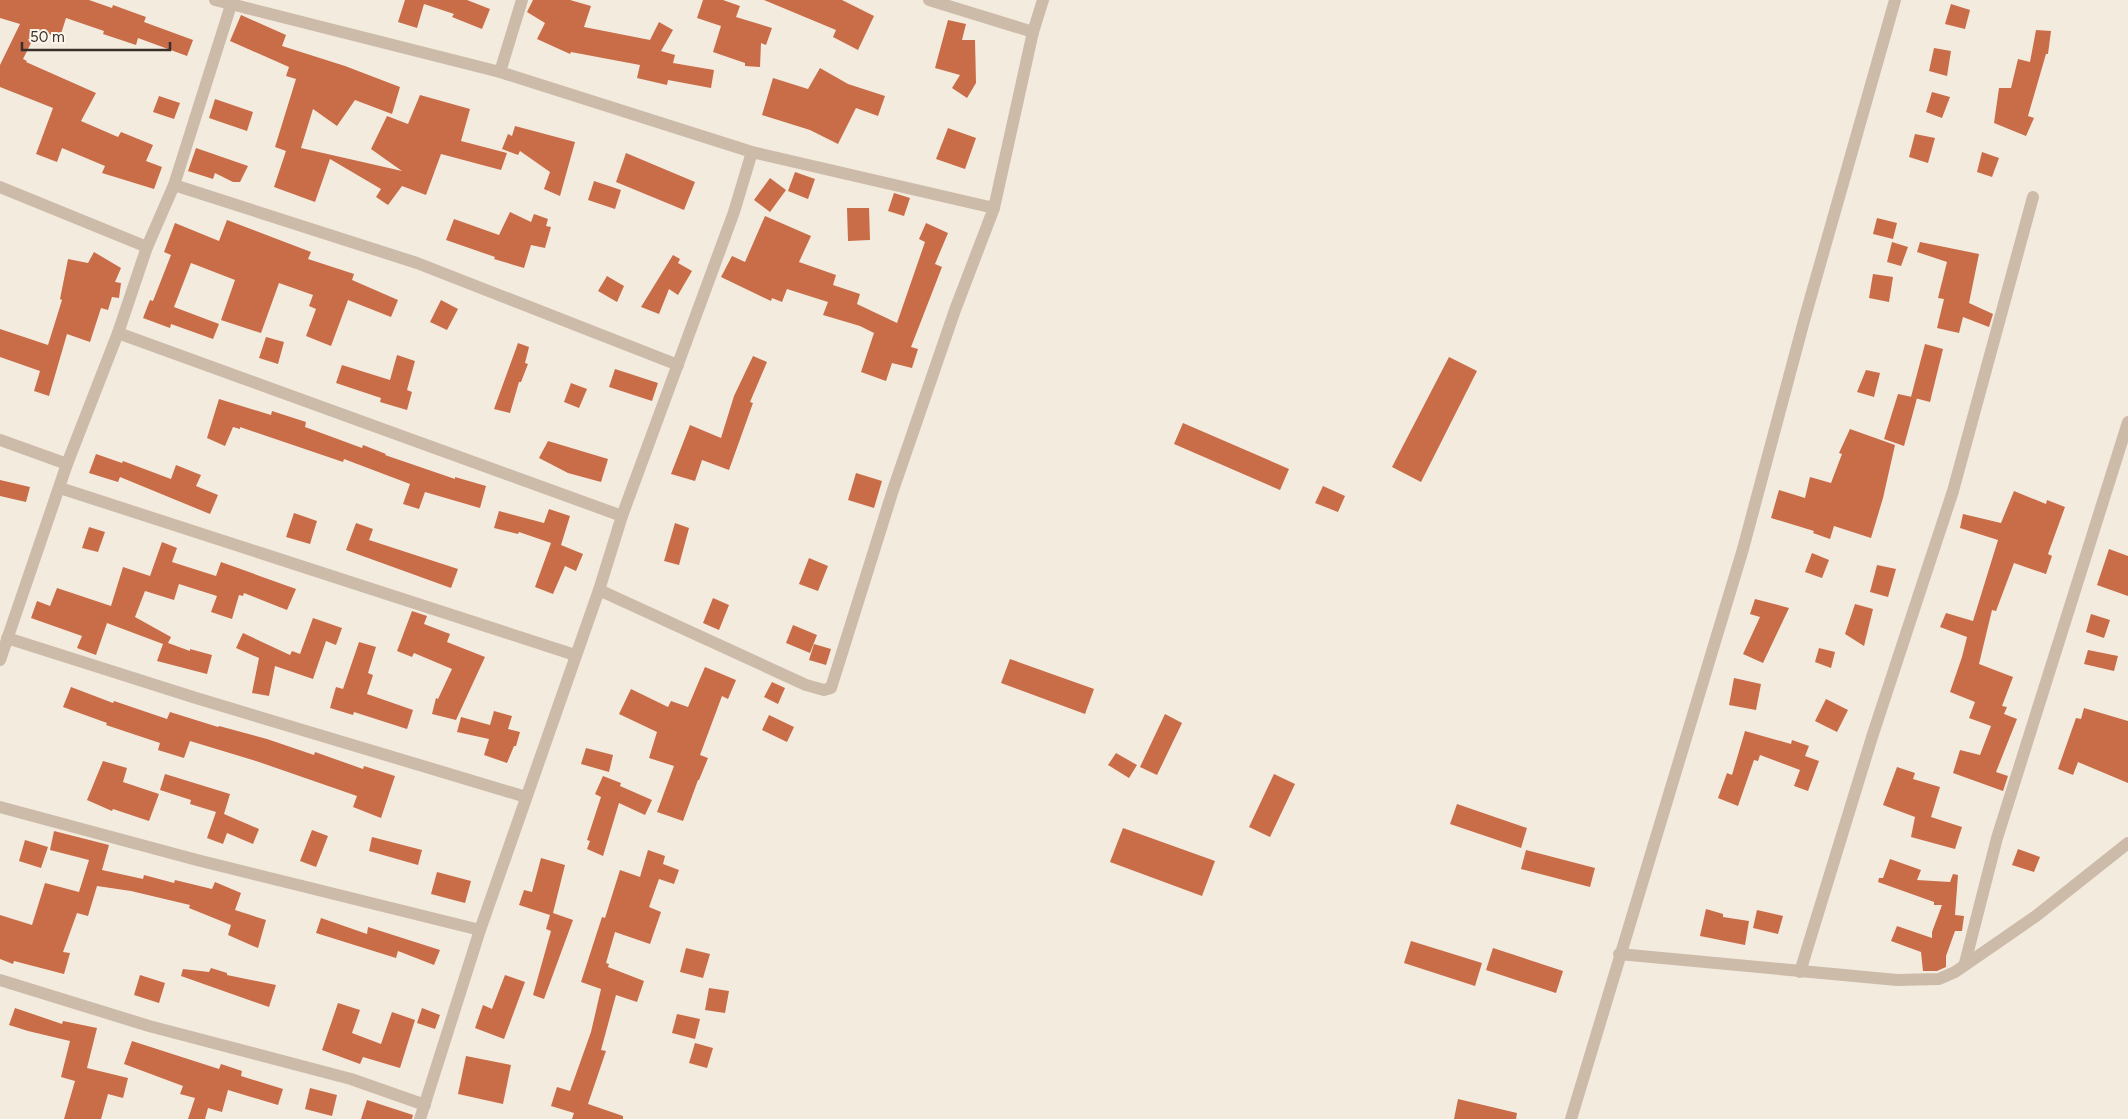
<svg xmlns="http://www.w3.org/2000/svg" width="2128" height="1119" viewBox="0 0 2128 1119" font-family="Figtree,sans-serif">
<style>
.building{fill:#c96c48}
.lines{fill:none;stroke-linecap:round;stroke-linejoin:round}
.street{stroke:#cdbbaa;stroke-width:12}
</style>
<rect width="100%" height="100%" fill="#f4ebdf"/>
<g class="building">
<polygon points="0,0 89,0 112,8 113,5 146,17 144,22 193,40 187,56 138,38 136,45 103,34 104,31 66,18 60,37 37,31 23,59 27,61 26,62 96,93 81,121 118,137 121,132 153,145 146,161 162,167 154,189 102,173 105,166 62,148 57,162 36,154 53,108 0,87 0,65 20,24 0,18"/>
<polygon points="405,0 467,0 490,9 482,29 452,17 454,14 424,4 417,28 398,22"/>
<polygon points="533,0 570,0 591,6 584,27 650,40 659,22 673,30 661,51 675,55 673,63 714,70 711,88 668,80 667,85 637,78 640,65 571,52 570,54 537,39 545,23 527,12"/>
<polygon points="703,0 723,0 740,6 736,17 772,28 766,45 761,43 760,67 745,66 745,63 713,52 721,26 697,18"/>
<polygon points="764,0 842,0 874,16 858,50 833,37 836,30"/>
<polygon points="1951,4 1970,10 1965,29 1945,24"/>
<polygon points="241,15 286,35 282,46 345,66 400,87 392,114 355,100 337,126 313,109 301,148 402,171 371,149 387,116 408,124 420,95 470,109 461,141 507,153 501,170 441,154 426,195 402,186 388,205 376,197 381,189 330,159 315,202 274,187 286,151 275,147 296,79 286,76 289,67 230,41"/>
<polygon points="948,20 966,24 962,40 975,40 976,83 967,98 952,88 960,75 935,68"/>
<polygon points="2036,30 2051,31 2048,54 2046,54 2028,116 2034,118 2026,136 1994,123 1999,88 2011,88 2018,59 2030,62"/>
<polygon points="1934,48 1951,51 1947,76 1929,71"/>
<polygon points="820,68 848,84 885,96 878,116 856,108 838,144 810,130 762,115 773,78 808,89"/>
<polygon points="1932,92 1950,97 1942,118 1926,112"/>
<polygon points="159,96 180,103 174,119 153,112"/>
<polygon points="215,99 253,112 247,131 209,118"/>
<polygon points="515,126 575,142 560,196 544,189 550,172 520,151 518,155 502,149 508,134 512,136"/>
<polygon points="948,128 976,138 965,169 936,159"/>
<polygon points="1915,134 1935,138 1928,163 1909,157"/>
<polygon points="196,148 248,166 240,182 233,182 215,173 213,179 188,171"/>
<polygon points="1982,152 1999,158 1992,177 1977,172"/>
<polygon points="626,153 695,182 684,210 616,182"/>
<polygon points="795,172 815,179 808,199 788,191"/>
<polygon points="770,178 786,190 770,212 754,200"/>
<polygon points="594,181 621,190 615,209 588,200"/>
<polygon points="894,193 910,198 904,216 888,211"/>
<polygon points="847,208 869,208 870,240 848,241"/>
<polygon points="510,212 531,222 534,214 548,219 546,226 551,227 545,248 531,245 524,268 494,259 495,257 446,240 454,219 499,235"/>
<polygon points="765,216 811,236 799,262 836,275 833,285 860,294 857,304 897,323 925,242 919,239 926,223 948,233 935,264 942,267 911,347 918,349 912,368 892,363 886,381 861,372 874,333 860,326 823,315 828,302 787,289 782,302 772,298 771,301 721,277 732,256 745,262"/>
<polygon points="1877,218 1897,223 1893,239 1873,234"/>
<polygon points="227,220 311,252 308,259 354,274 352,280 398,300 391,317 348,300 331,346 306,336 316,309 309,306 313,295 279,283 261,333 221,320 235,280 191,263 174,307 219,324 213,339 171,324 170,328 143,318 150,300 153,301 171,255 164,252 175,223 219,241"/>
<polygon points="1892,242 1908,247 1901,266 1887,262"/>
<polygon points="1920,242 1979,254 1969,303 1993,314 1989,327 1963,317 1959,333 1937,328 1944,299 1938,298 1947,262 1917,252"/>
<polygon points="94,252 121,268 115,282 121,283 119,298 112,297 108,310 101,308 90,342 67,334 49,396 34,391 40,371 0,357 0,329 48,345 62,300 60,299 68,259 88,263"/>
<polygon points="673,255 680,259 678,263 692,271 678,295 669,289 659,314 641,307"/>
<polygon points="1873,274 1893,277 1889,302 1869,298"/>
<polygon points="607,276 624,286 617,302 598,291"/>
<polygon points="441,300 458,309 447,330 430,322"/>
<polygon points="266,337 284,342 278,364 259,358"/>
<polygon points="518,343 529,347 525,363 528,364 521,382 519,382 510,413 494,409"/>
<polygon points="1925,344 1943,349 1930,402 1911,397"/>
<polygon points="397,355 415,361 407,390 412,392 407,410 380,402 381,398 336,383 342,365 390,380"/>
<polygon points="753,356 767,362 750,402 753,403 729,470 702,460 695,481 671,474 690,425 721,438 734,396"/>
<polygon points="1449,357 1477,371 1421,482 1392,467"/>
<polygon points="615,369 658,383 652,401 609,387"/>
<polygon points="1866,370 1880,373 1874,397 1857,392"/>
<polygon points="571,383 587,389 579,408 564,402"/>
<polygon points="1898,394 1917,398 1904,446 1884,439"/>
<polygon points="219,399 271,415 272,411 306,422 305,427 362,448 363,445 386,454 385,455 455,479 455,477 486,486 480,508 425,492 419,509 403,504 410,484 344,459 343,462 240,427 240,429 233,427 225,446 207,438"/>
<polygon points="1183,423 1289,469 1280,490 1174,444"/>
<polygon points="1850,429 1895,445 1883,498 1871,538 1834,526 1830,539 1813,533 1814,531 1771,518 1779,490 1805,498 1810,477 1831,483 1842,454 1839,453"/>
<polygon points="548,441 608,459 601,482 568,473 539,458"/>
<polygon points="96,454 122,463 123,461 171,479 176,465 201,475 196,486 218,495 210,514 120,477 118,482 89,473"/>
<polygon points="856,473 882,481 874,508 848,500"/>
<polygon points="0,480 30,487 26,502 0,496"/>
<polygon points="1323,486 1345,496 1338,512 1315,503"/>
<polygon points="2014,491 2046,504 2047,500 2065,507 2048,554 2052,556 2046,574 2014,563 1996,611 1992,610 1979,664 2013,677 2002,706 2007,707 2004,714 2017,719 1996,772 2008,776 2003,791 1953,773 1960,750 1980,755 1991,726 1969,718 1975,702 1950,692 1962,657 1967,637 1940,627 1946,613 1973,621 1998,540 1960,528 1963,514 2001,523"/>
<polygon points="549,509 570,516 561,545 583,554 576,571 565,566 553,594 535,587 551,543 519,532 518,534 494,528 499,511 544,523"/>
<polygon points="294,513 317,521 310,544 286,537"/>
<polygon points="356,523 373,529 369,540 458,569 451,588 346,550"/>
<polygon points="675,523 689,528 679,565 664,561"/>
<polygon points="89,527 105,532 98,552 82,548"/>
<polygon points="162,542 177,548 172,562 216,576 221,562 296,589 287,610 244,593 243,596 239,595 232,619 211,612 217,596 179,584 174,600 145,591 135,617 171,637 168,643 190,651 190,649 212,655 207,674 157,661 163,644 107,623 96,655 77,648 82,636 31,618 37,601 50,606 57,588 111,606 123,567 150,576"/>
<polygon points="2109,549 2128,556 2128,596 2097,585"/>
<polygon points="1812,553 1829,560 1822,578 1805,572"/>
<polygon points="809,558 828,566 818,591 799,584"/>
<polygon points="1877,565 1896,569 1888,597 1870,592"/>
<polygon points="713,598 729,605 719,630 703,623"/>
<polygon points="1755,599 1789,608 1763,663 1743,654 1760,617 1750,614"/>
<polygon points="1855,604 1873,609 1864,646 1845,634"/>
<polygon points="412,611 427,616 424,624 450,634 447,642 485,657 456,720 432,714 436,698 438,699 452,669 414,653 412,657 397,651"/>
<polygon points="2091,614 2110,620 2104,638 2086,632"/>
<polygon points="313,618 342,628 336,645 326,641 313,679 275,666 269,696 252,693 259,658 236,648 243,633 290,655 292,651 300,654"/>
<polygon points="793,625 817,635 810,653 786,643"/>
<polygon points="359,642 376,647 368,673 373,675 367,694 413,710 407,729 354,712 353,715 330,708 336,687 343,689"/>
<polygon points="814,644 831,649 826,665 809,660"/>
<polygon points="1819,648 1835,652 1831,668 1815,662"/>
<polygon points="2088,650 2118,656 2114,671 2084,664"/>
<polygon points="1010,659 1094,689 1085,714 1001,683"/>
<polygon points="705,667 736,680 728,699 722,696 700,755 708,758 699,780 698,780 683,821 657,812 674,766 649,758 657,732 619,714 631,689 668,707 671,701 688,707"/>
<polygon points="1734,678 1761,684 1756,710 1729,705"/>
<polygon points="772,682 785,688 778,704 764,697"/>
<polygon points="71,687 113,703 114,701 167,719 170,712 218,727 219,726 267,739 314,755 315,752 363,769 364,766 395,776 381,818 353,807 357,796 259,762 190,741 184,758 158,750 160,743 106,725 107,723 63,707"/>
<polygon points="1826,699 1848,710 1837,732 1815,721"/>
<polygon points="2084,708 2128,721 2128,783 2078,762 2073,775 2058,769 2076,718 2081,719"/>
<polygon points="494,711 512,716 508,729 520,732 516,746 514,746 507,763 484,755 489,739 457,732 461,717 490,725"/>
<polygon points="1165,714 1182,723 1157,775 1140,767"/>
<polygon points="769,715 794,727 787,742 762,730"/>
<polygon points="1745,731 1791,744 1792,740 1809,746 1805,756 1819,761 1808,791 1794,786 1800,770 1760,755 1758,761 1754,760 1738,806 1718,798 1727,773 1732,775"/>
<polygon points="586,748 613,755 609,772 581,764"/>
<polygon points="1116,753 1137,765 1129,778 1108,765"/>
<polygon points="103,761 127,768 123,782 159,794 149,821 113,809 112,811 87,800"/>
<polygon points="1897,767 1915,773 1913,779 1940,787 1931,817 1962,827 1955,849 1911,837 1915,817 1883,805"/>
<polygon points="165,774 230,794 224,814 259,829 253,844 227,833 223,844 207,838 216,812 190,804 191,800 160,790"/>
<polygon points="1274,774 1295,784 1270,837 1249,827"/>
<polygon points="603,776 621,783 620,786 652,800 645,815 619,803 603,856 587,849 590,841 587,840 601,797 595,794"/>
<polygon points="1457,804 1527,828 1521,848 1450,824"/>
<polygon points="1123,828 1215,861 1202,896 1110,862"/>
<polygon points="312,830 328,836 316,867 300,861"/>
<polygon points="54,831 109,845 102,870 143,879 144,875 174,883 175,880 212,889 215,882 241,893 235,910 266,920 258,948 228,935 231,925 189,908 190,905 131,891 97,886 88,916 77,913 63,952 70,953 64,974 14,961 13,964 0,959 0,915 32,925 45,883 79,892 89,860 50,850"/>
<polygon points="372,837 422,850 418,865 369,851"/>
<polygon points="25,840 48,847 41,868 19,861"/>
<polygon points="2018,849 2040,857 2034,872 2012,865"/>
<polygon points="648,850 665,856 663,864 679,870 674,884 659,879 649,907 661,912 650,944 615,932 606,963 609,964 608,967 644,981 637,1002 616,995 601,1050 606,1051 588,1104 623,1116 623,1119 572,1119 574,1113 551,1106 557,1087 570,1091 591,1032 601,989 581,982 602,917 605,918 620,870 640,877"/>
<polygon points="1526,850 1595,868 1590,887 1521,869"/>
<polygon points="541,858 565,865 553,913 573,920 544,999 533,995 551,931 546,929 550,915 519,905 524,890 532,892"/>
<polygon points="1890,859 1921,870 1917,880 1950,882 1953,874 1958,875 1955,915 1964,916 1962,931 1955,931 1946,956 1946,967 1937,971 1923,971 1921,952 1891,941 1897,926 1932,938 1932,932 1942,905 1934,905 1934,902 1878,882 1879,878 1883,878"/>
<polygon points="437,872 471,881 465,903 431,894"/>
<polygon points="1706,909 1723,914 1723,917 1749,921 1745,945 1700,936"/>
<polygon points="1757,910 1783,916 1778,934 1753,928"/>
<polygon points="321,918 367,934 368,927 440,950 434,965 398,951 396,958 316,933"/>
<polygon points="1411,941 1482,963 1475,986 1404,963"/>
<polygon points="686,948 710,954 703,978 680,972"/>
<polygon points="1493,948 1563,971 1556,993 1486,970"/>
<polygon points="211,968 227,973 227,975 276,985 269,1007 181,976 183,969 209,972"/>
<polygon points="140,975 165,983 159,1003 134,995"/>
<polygon points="505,975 525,982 504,1039 475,1028 483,1005 492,1009"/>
<polygon points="709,988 729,991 725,1013 705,1010"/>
<polygon points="338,1003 360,1010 352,1033 381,1044 392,1012 415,1020 400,1068 363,1057 360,1064 322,1050"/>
<polygon points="15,1008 62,1024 63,1021 97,1028 87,1068 128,1078 123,1098 108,1094 101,1119 64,1119 75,1081 61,1077 70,1041 28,1031 9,1025"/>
<polygon points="422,1008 440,1015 435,1029 417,1023"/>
<polygon points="677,1014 700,1019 695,1039 672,1033"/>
<polygon points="132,1041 219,1069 221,1064 242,1071 241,1076 283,1089 278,1105 228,1090 222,1112 208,1108 205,1119 188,1119 195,1098 180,1094 183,1086 124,1064"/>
<polygon points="695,1043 713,1048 707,1068 689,1063"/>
<polygon points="466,1056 511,1065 503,1104 458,1094"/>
<polygon points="310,1088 337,1095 332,1116 305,1109"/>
<polygon points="1458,1099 1517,1113 1516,1119 1454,1119"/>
<polygon points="367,1100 413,1115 412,1119 361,1119"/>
</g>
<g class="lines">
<g class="street">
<polyline points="215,0 500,72 752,152 994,208 955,310 893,490 831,688 824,690 806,685 599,590"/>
<polyline points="929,0 1033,32"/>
<polyline points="500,72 522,0"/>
<polyline points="174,185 417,263 678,365"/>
<polyline points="0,187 147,247"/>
<polyline points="994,208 1033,32 1043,0"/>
<polyline points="118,333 622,516"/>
<polyline points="0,440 67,464"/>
<polyline points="60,488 575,655"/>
<polyline points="7,638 196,698 526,797"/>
<polyline points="0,660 67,464 118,333 147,247 174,185 231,5"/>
<polyline points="0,807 197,860 480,930"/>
<polyline points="1619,954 1897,980 1939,979 1955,972 2036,916 2128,843"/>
<polyline points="1965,963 1997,838 2128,422"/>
<polyline points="1800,972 1872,737 1953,491 2033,197"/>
<polyline points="0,980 149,1026 351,1079 425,1105"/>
<polyline points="420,1119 480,930 599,590 622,516 734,212 752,152"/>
<polyline points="1571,1119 1743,549 1805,317 1895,0"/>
</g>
</g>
<path d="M22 42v8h148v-8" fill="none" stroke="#3a302a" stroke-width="2.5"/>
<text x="30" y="42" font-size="15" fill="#3a302a" stroke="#fbf5ec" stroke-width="4" paint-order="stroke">50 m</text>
</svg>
